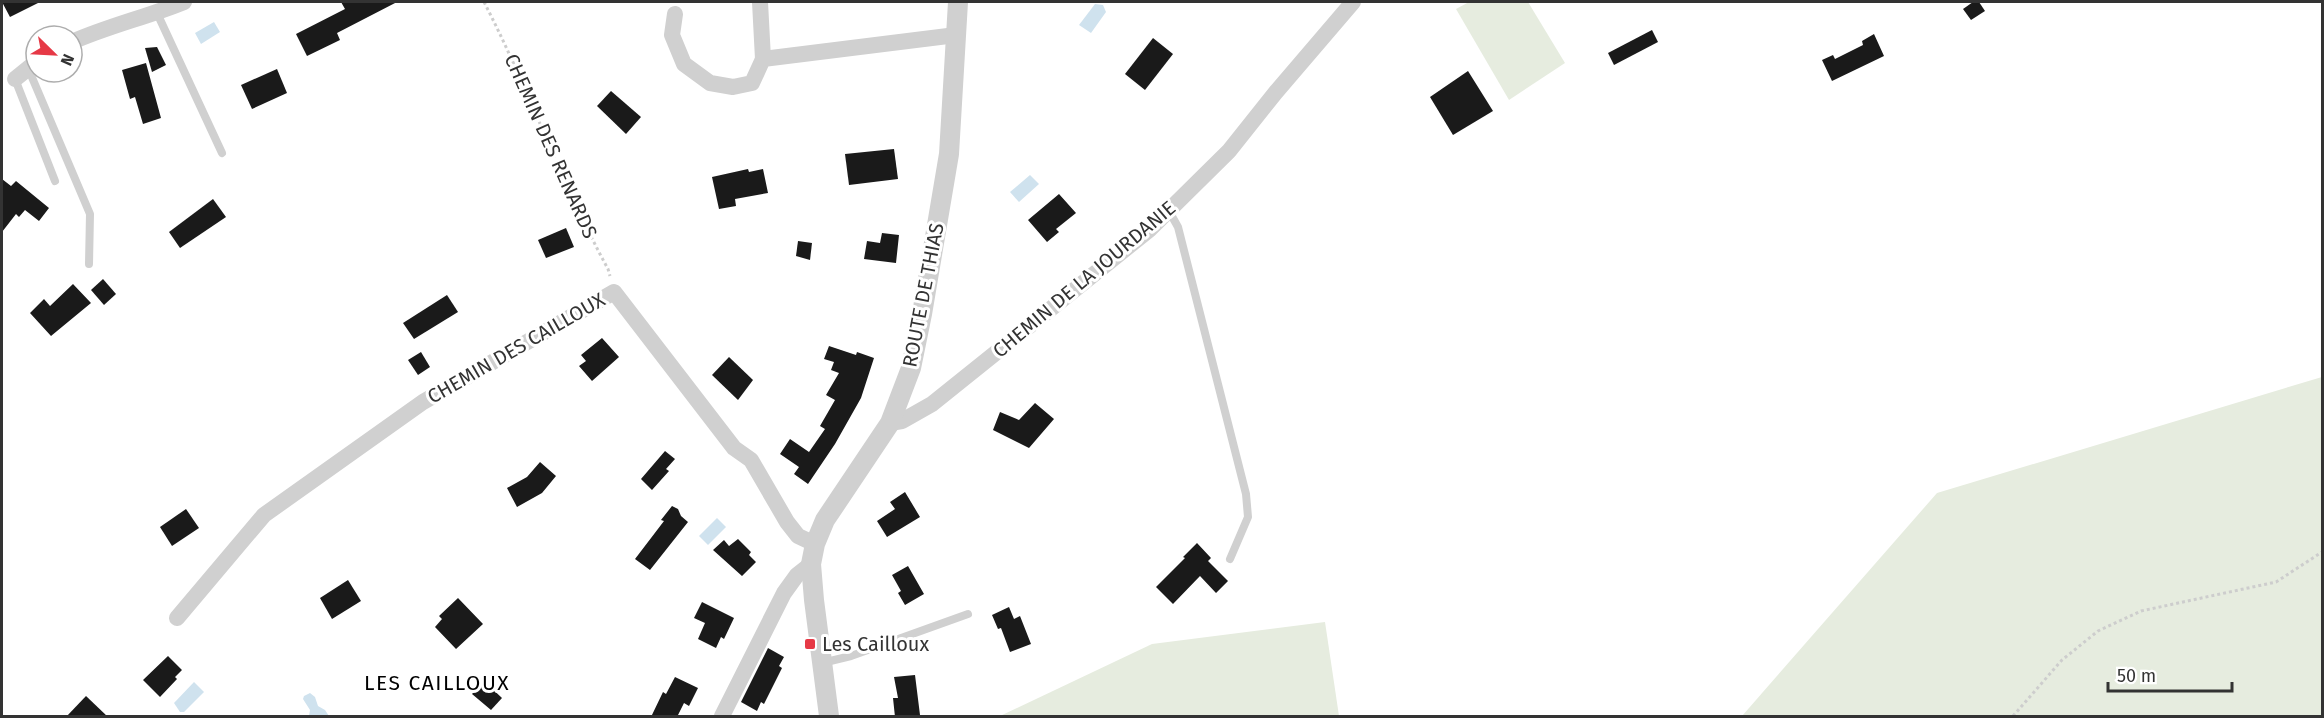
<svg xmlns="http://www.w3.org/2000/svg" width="2324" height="718" viewBox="0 0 2324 718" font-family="'Fira Sans',sans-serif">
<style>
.green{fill:#e6ecdf}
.water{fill:#cfe2ee}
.building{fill:#1a1a1a}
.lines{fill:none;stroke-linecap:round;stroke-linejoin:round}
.path{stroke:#cdcdcd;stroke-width:3;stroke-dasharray:3 3;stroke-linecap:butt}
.service{stroke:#d0d0d0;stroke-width:8}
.minor{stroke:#d0d0d0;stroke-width:16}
.tertiary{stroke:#d0d0d0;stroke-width:20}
.poi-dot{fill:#e63946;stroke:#fff;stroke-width:2}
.labels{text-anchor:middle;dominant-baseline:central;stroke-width:6;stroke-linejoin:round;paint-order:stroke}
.street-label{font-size:20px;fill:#333;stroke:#fff}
.poi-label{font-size:20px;fill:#333;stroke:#fff;text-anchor:start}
.neighbourhood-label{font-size:21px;letter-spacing:1.5px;fill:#000;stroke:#fff}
</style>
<rect width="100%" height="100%" fill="#fff"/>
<g class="green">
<polygon points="1469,2 1528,2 1565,63 1509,100 1456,9"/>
<polygon points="2322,377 2322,716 1742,716 1937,493"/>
<polygon points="1325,622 1339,716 1000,716 1152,644"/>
</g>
<g class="water">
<polygon points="1095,4 1103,5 1106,12 1091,33 1079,25"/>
<polygon points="214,22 220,32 201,44 195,33"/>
<polygon points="1030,175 1039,184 1019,202 1010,192"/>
<polygon points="717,518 726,527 708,545 699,536"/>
<polygon points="194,682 204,692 184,712 180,712 174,703"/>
<polygon points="310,693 315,697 318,706 325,710 329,716 309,716 310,710 303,699 304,696"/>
</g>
<g class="building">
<polygon points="2,2 40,2 10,17"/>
<polygon points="341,2 397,2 337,33 340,40 307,56 296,34 345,9"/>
<polygon points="1973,2 1979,2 1985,11 1971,20 1963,9"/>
<polygon points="1652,30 1658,42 1614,65 1608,53"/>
<polygon points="1874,34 1884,56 1832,81 1822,60 1833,55 1835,59 1863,45 1862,41"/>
<polygon points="1153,38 1173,54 1145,90 1125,74"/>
<polygon points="157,47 166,65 152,72 145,48"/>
<polygon points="146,63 161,118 143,124 135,97 130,99 122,70"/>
<polygon points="277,69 287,93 252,109 241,85"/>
<polygon points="1468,71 1493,111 1453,135 1430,97"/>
<polygon points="611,91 641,117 626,134 597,106"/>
<polygon points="894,149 898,179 849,185 845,154"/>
<polygon points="748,169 749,172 763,169 768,193 735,199 736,206 719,209 712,177"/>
<polygon points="2,179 11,186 16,181 49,208 39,221 25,210 19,217 16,214 2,232"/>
<polygon points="1059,194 1076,213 1056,229 1059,232 1047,242 1028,220"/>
<polygon points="213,199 226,217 180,248 169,232"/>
<polygon points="566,228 574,247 546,258 538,240"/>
<polygon points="882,233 899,235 896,263 864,259 867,241 880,243"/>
<polygon points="798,241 812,243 810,260 796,256"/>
<polygon points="103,279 116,294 104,305 91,290"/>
<polygon points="73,284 91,303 51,336 30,313 44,299 50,306"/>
<polygon points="447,295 458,312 414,339 403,323"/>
<polygon points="602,338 619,357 592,381 579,366 586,361 581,355"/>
<polygon points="829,346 856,355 857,352 874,358 861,398 835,444 808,484 794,474 799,467 780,454 790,439 809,452 825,429 820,426 835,400 826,395 839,373 831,370 834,362 824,359"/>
<polygon points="421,352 430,367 418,375 408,360"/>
<polygon points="729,357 753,380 738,400 712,375"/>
<polygon points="1035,403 1054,419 1029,448 993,430 1000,412 1019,420"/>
<polygon points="665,451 675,459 666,469 669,471 652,490 641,479"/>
<polygon points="540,462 556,476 542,493 517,507 507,488 527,477"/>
<polygon points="905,492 920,517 887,537 877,521 895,509 890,502"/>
<polygon points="672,506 678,509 681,516 688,522 650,570 635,559 664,521 661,520"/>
<polygon points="186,509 199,528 172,546 160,527"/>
<polygon points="738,539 751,552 749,555 756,562 742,576 713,550 724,540 729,546"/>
<polygon points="1197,543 1211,558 1208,561 1228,581 1216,593 1200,576 1173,604 1156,587 1185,558 1183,557"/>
<polygon points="908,566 924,594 905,605 898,593 901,591 892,575"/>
<polygon points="348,580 361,601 332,619 320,598"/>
<polygon points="458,598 483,624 456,649 435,627 442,619 439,616"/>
<polygon points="702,602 734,618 724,639 721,637 716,648 698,639 705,623 694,618"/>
<polygon points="1009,607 1014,619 1020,616 1031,644 1010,652 1001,628 998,629 992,615"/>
<polygon points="768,648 784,657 779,666 782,668 764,704 761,702 757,711 741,702"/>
<polygon points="168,656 182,670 175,677 177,679 160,697 143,680"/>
<polygon points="915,675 920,715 895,717 893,698 898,698 894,677"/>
<polygon points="675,677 698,688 689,706 684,703 677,717 651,717 663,692 666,694"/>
<polygon points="484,681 502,698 491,710 472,694"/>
<polygon points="86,696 108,717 66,717"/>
</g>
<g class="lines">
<g class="path">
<path d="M484,2C529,89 561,183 608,269L610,276"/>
<polyline points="2013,716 2062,660 2098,631 2141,611 2276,582 2322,552"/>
</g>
<g class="service">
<polyline points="157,13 222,153"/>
<polyline points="28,68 90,214 89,264"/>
<polyline points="15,79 55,181"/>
<polyline points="1169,211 1178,227 1246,494 1248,517 1230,559"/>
<polyline points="822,663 851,656 968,614"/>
</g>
<g class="minor">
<polyline points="760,2 763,59"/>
<polyline points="675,14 672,35 684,64 710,83 733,87 752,83 763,59 956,35"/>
<path d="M72,42C108,26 147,17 184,2"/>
<polyline points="15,79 36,62"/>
<polyline points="890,423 902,421 932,404 1149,230 1229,151 1276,92 1353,2"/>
<polyline points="177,618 264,515 423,402 614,292 734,448 751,460 787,522 798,536 815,544"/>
<polyline points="722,716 784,593 797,575 811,564"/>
</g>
<polyline class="tertiary" points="829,716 814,600 811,564 815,544 825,520 890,423 911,368 922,314 949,154 958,2"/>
</g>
<rect class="poi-dot" x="804" y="638" width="12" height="12" rx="3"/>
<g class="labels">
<g class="street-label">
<text transform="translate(551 146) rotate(66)">CHEMIN DES RENARDS</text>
<text transform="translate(1084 279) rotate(-40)">CHEMIN DE LA JOURDANIE</text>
<text transform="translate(923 295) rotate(-79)">ROUTE DE THIAS</text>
<text transform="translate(516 348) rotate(-30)">CHEMIN DES CAILLOUX</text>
</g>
<g class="poi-label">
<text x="822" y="644">Les Cailloux</text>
</g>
<g class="neighbourhood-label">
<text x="437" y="683">LES CAILLOUX</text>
</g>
</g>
<rect width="2324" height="718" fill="none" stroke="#333333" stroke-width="6"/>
<g transform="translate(54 54) rotate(114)"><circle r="28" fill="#ffffff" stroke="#adadad" stroke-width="1.5"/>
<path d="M0-4.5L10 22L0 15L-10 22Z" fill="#e63946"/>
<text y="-9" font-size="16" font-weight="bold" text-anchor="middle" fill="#333333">N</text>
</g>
<path d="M2108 682v9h124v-9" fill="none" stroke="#333333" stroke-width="3"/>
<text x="2117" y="682" font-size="18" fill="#333333" stroke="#ffffff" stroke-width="4.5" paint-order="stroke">50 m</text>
</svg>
